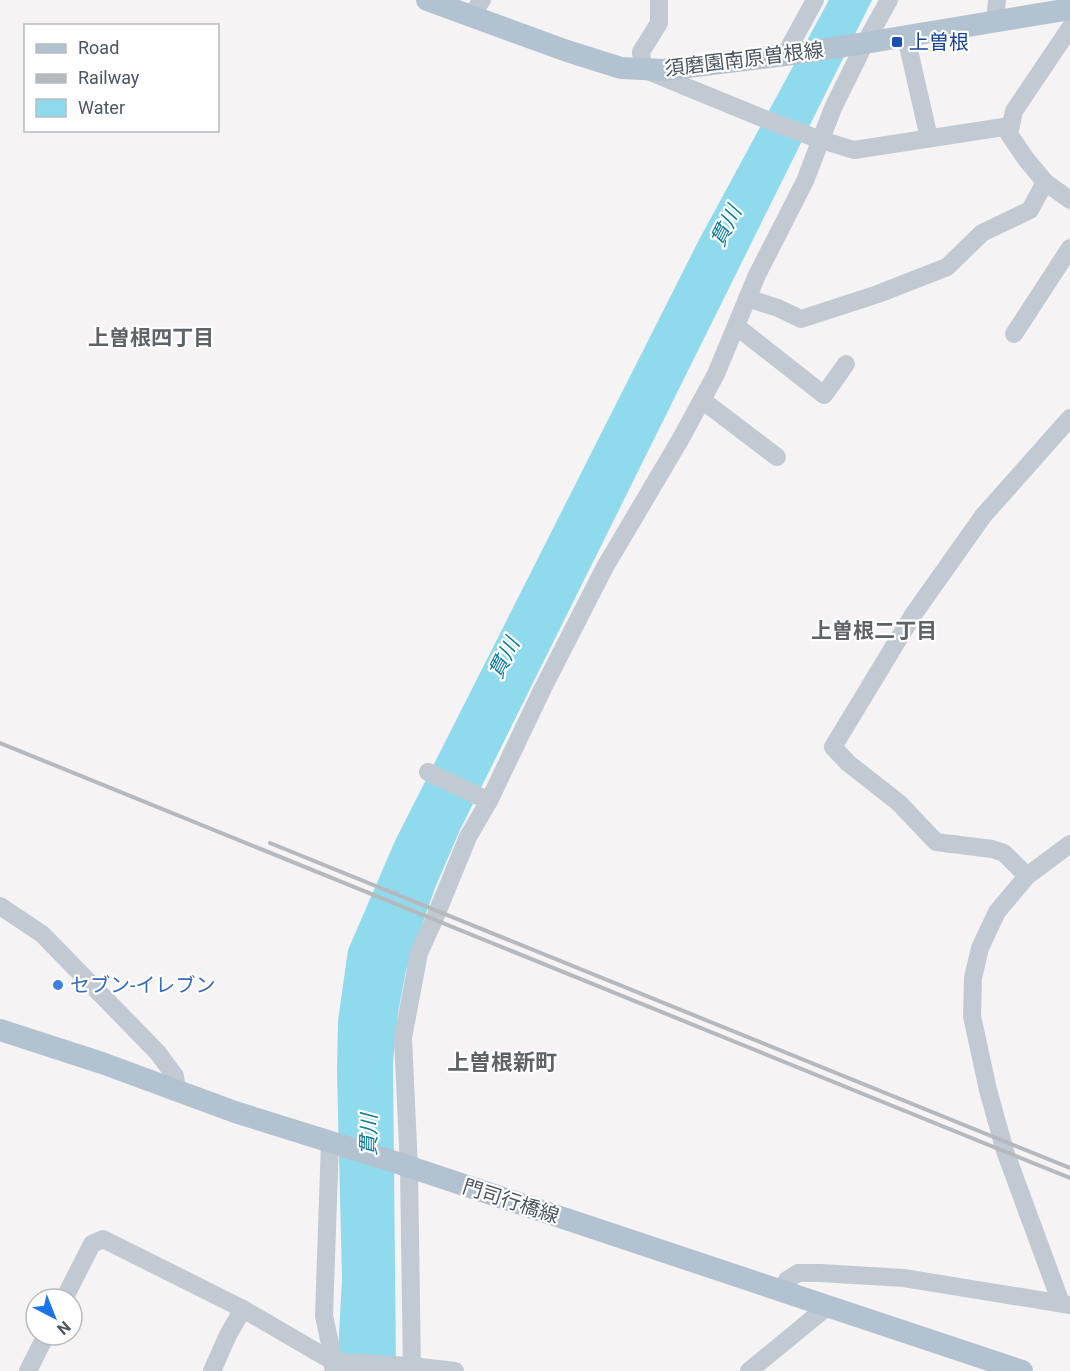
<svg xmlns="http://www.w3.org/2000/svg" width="1070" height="1371" viewBox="0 0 1070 1371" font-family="Roboto,'Noto Sans JP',sans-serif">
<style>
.water{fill:#90daee}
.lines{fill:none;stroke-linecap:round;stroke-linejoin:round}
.minor{stroke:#c1cad2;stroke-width:18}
.major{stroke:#b3c2d1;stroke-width:22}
.rail{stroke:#b5b8bd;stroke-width:4}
.transit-dot{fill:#1a4fb4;stroke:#fff;stroke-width:2}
.shop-dot{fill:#3f7fe0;stroke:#fff;stroke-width:2}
.labels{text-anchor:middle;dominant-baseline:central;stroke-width:4.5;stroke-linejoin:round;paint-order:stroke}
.transit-label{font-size:20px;fill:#164399;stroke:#fff;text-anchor:start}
.street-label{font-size:20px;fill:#4a5661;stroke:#fff}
.shop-label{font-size:20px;fill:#366cbe;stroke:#fff;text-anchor:start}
.water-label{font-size:21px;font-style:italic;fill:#0c7c9b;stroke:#fff}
.neighbourhood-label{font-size:21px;font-weight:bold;fill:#5f6368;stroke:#fff}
.quarter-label{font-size:22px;font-weight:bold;fill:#5f6368;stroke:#fff}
</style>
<rect width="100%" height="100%" fill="#f5f3f3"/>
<polygon class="water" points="829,0 872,0 460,830 435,888 406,971 398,1013 393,1063 396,1371 337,1371 342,1279 337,1072 338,1021 348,950 395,841 700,238"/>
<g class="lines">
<g class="minor">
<polyline points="659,0 659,23 641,52 643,69 762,118 821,140 854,150 1010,126"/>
<polyline points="471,16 482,0"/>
<polyline points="995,21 997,0"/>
<polyline points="1070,28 1014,111 1009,134 1026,159 1045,182 1070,200"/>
<polyline points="906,37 929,138"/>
<polyline points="785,55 815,0"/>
<polyline points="747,298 778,308 801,319 878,294 947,267 982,233 1030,210 1045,182"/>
<polyline points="736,326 824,395 846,364"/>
<polyline points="1014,334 1070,248"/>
<polyline points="702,400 777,457"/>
<polyline points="428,772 489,801"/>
<polyline points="1027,876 1004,853 992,849 936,842 899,803 848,763 833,747 913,615 983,516 1070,418"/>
<polyline points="0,906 42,934 124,1018 158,1053 175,1076 177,1090"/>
<polyline points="330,1142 324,1316 334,1362 333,1367"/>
<polyline points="782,1290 787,1280 798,1273 820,1273 904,1278 1070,1305"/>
<polyline points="64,1299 92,1244 103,1239 243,1309 334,1362 412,1366 455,1371"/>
<polyline points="1061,1303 1005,1151 988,1090 972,1016 973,978 980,948 997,912 1027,876 1070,844"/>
<polyline points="28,1371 46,1335"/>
<polyline points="212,1371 228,1335 243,1309"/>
<polyline points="412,1371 409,1168 403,1038 419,953 434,920 468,837 489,801 543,688 605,567 680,440 716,374 757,275 805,181 833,108 865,43 889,0"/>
<polyline points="749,1371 828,1306"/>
</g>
<g class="major">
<polyline points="427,0 567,51 621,68 663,70 793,54 865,43 1070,9"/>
<polyline points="0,1030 102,1063 235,1112 398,1163 1022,1371"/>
</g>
<g class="rail">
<polyline points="0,743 1070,1178"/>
<polyline points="270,843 1070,1168"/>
</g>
</g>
<rect class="transit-dot" x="891" y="36" width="12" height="12" rx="3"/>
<circle class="shop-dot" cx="58" cy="985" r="6"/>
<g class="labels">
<g class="transit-label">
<text x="909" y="42">上曽根</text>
</g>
<g class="street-label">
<text transform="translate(744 59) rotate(-7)">須磨園南原曽根線</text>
<text transform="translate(511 1201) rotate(18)">門司行橋線</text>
</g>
<g class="shop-label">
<text x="70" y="985">セブン-イレブン</text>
</g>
<g class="water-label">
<text transform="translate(726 226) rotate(-63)">貫川</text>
<text transform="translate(504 658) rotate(-63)">貫川</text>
<text transform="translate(369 1135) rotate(-89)">貫川</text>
</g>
<g class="neighbourhood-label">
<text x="151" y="338">上曽根四丁目</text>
<text x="874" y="631">上曽根二丁目</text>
</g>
<g class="quarter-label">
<text x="502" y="1062">上曽根新町</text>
</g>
</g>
<rect x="24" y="24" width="195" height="108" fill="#ffffff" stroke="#b7bbc0" stroke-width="1.5"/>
<rect x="36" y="44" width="30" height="9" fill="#b3c2d1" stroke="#b7bbc0" stroke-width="1.5"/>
<text x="78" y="54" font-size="18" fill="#4a5661">Road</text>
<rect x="36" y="74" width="30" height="9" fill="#b5b8bd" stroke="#b7bbc0" stroke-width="1.5"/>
<text x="78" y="84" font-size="18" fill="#4a5661">Railway</text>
<rect x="36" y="99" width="30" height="18" fill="#90daee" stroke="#b7bbc0" stroke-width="1.5"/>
<text x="78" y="114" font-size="18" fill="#4a5661">Water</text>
<g transform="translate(54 1317) rotate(138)"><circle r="28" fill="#ffffff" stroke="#b7bbc0" stroke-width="1.5"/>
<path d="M0-4.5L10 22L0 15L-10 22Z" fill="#1a73e8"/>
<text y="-9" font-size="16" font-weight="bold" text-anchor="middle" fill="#4a5661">N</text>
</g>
</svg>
